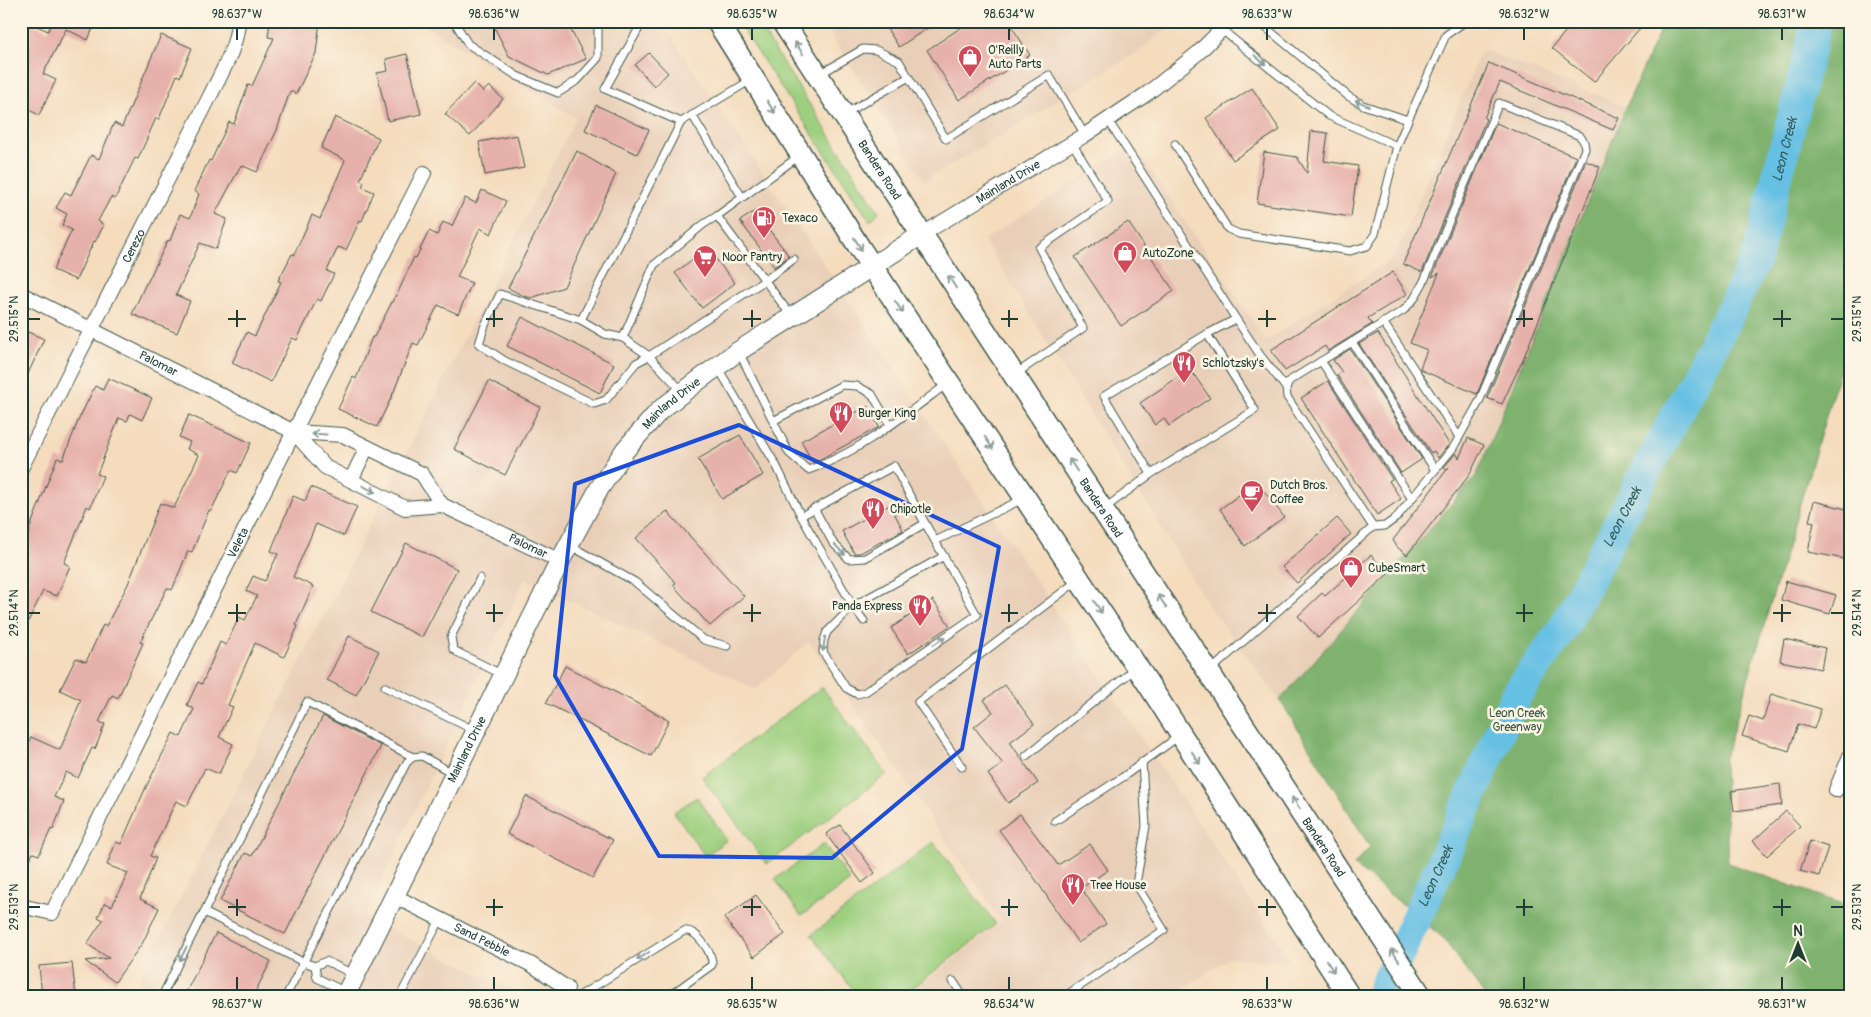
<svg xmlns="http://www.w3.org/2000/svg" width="1871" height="1017" viewBox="0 0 1871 1017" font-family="Pangolin,sans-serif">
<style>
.built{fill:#e9cfb8}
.green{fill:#9dcf7f;stroke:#5e865a}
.forest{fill:#7eb26e;stroke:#4e7851}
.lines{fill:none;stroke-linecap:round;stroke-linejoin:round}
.river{stroke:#66c0e4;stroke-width:31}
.building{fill:#e6b1aa}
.service-casing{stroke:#3f5549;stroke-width:9}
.minor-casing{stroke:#3f5549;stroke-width:16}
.secondary-casing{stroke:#3f5549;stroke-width:21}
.primary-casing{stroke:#3f5549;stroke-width:24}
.service{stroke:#fff;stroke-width:7}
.minor{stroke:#fff;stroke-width:14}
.secondary{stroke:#fff;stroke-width:19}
.primary{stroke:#fff;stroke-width:21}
.oneway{stroke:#8f9e9a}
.marked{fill:none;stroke:#1d4ed8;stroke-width:4;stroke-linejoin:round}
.ticks{fill:none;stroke:#1f3d34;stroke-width:2}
.labels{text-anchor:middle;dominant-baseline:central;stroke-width:5;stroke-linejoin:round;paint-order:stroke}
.poi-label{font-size:12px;fill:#1f3d34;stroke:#fcf5e5;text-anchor:start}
.street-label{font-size:12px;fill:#1f3d34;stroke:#fcf5e5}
.park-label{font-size:12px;fill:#385a43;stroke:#fcf5e5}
.water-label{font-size:14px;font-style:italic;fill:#315e60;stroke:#fcf5e5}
.neatline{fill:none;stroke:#1f3d34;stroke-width:2}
.ticks-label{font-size:12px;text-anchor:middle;fill:#1f3d34}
</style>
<rect width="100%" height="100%" fill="#fcf5e5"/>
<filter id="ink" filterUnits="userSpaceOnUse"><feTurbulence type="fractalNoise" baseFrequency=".02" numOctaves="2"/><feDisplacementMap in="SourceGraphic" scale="10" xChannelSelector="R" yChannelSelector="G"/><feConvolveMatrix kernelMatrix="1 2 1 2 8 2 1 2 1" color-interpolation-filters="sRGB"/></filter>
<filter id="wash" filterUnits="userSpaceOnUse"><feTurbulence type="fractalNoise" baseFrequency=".0096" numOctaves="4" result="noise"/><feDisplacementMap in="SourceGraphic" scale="20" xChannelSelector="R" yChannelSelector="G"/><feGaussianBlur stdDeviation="1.12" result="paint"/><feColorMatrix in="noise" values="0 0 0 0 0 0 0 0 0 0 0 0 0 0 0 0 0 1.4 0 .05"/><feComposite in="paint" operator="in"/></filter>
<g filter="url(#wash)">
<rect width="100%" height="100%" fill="#f4dcbd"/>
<g class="built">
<polygon points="417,21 661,21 1292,963 1230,957 1173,996 907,996 1002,922 809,641 756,689 525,579 364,917 524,996 131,996 576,118"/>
<polygon points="822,21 1175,21 1138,52 925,181"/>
<polygon points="1482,49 1626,107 1477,475 1280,700 1211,609 984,240 1133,144 1266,341 1395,257"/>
</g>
<g class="green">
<polygon points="737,21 756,21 879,212 870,221"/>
<polygon points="822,687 887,774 767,864 702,777"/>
<polygon points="697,797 727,840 705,856 674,812"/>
<polygon points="933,842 996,924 902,996 858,996 811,935"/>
<polygon points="824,844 850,881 801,916 775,879"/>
</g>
<polygon class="forest" points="1664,21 1850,21 1850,335 1724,761 1728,863 1848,906 1850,905 1850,996 1485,996 1442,937 1354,865 1370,847 1280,700 1477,475 1626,107"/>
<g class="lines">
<path class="river" id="s1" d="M1380,996L1440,866L1515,697L1562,630L1725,322L1757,256L1817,21"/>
</g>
<g id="blocks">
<g class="building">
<polygon points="26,21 48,31 52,23 49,21 96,21 88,40 66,29 43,74 56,80 39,115 21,106 21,32"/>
<polygon points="270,21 320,21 316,53 296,94 290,91 277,130 257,172 241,165 215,214 227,219 216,249 200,243 176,295 190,301 177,333 132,314 146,283 147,283 168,240 170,241 180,214 190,218 199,194 194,191 209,160 211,161 229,122 234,124 248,85 252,86 274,38 268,37"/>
<polygon points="491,21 566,21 586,59 548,75 509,56"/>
<polygon points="882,21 938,21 899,47"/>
<polygon points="971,21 1008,21 1030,55 959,100 927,50"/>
<polygon points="1574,21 1646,21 1594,82 1552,48"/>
<polygon points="161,35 192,48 180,77 177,75 159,119 156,118 138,159 135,158 115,199 111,197 98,221 104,225 95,242 94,241 76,280 53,270 72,230 62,225 67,214 56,208 65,192 71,195 91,155 99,159 114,123 122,127"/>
<polygon points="649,53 668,73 654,86 635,65"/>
<polygon points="407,54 421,114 388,121 377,73 388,71 386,59"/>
<polygon points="1489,63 1619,118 1613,130 1500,82 1484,118 1486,119 1422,272 1403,264"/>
<polygon points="474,83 483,92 489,86 503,99 470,136 445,114"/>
<polygon points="1252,88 1280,130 1233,160 1206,118"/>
<polygon points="596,105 649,130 637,154 585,130"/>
<polygon points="335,117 379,138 360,180 364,182 362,187 374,192 362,221 360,220 346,250 338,247 327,271 334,274 321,301 317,299 297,340 292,338 271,382 232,363 247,332 255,336 281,282 278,281 292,254 294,255 312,215 320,219 345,160 321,148"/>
<polygon points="1496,123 1576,157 1477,394 1421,370 1420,368 1427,350 1410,343 1439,273 1432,277"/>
<polygon points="1311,131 1328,133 1324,161 1358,166 1351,217 1257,203 1264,152 1297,157 1307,173"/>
<polygon points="517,135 524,168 485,175 479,142"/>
<polygon points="577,151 616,174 564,287 531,298 524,296 508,288"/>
<polygon points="1586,161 1600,167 1524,357 1502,404 1487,398"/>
<polygon points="482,190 506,201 491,234 480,228 457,277 472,283 458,314 438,305 418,345 413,343 392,396 377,427 338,409 353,377 356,379 372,337 374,337 395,296 396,297 414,257 416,258 429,231 437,235 443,222 452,226 465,198 476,203"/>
<polygon points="755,211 789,256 774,267 740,221"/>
<polygon points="1128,222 1174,291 1121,326 1075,257"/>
<polygon points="707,248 735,283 702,308 675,273"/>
<polygon points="1393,272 1407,294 1368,318 1372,324 1328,351 1325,346 1285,371 1271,350"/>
<polygon points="522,317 614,364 600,393 507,346"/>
<polygon points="21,329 44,339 21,389"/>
<polygon points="1378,333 1449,444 1438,458 1434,451 1431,453 1359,344"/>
<polygon points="1350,349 1422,459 1401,473 1337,375 1342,372 1333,360"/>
<polygon points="1190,369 1210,398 1169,426 1164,418 1155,425 1140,403"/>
<polygon points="108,378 152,398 142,420 130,414 127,421 119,418 97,474 103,476 90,508 87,506 64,563 70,566 57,596 43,591 21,636 21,550 30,531 29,530 57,458 63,460 78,421 95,386 103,390"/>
<polygon points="489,381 540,407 505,475 454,449"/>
<polygon points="1328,381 1392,479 1389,481 1401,499 1377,515 1301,398"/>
<polygon points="868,406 879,427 813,463 801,441"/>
<polygon points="189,415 251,443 237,473 231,470 211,511 209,510 192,552 188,551 172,590 167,588 140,642 143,643 118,698 112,695 99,722 105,724 95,749 92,748 78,778 66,772 54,797 64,801 53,830 51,829 39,855 33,853 21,878 21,758 31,737 60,750 81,700 60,690 76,658 86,662 103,625 106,626 128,584 160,503 174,508 199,455 187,449 190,442 179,437"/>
<polygon points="740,435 763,475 722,499 698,459"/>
<polygon points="1468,438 1484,445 1470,474 1407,555 1397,547 1393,540 1449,467 1446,470 1444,467 1456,453 1459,458"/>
<polygon points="1257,482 1284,517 1245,546 1220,509"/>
<polygon points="311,487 357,507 344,536 316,524 293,577 313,586 296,625 298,626 284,657 255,643 228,705 233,707 219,737 233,744 219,774 205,768 187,806 176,801 150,856 156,858 140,899 159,908 143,942 115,982 85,961 109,958 87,944 103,920 98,917 105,903 112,906 128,873 107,865 116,842 121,844 146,787 173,733 181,737 194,709 187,705 198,682 202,684 220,642 226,645 239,617 245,620 257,596 246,591 253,576 265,581 278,554 271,551 293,496 305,501"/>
<polygon points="1814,501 1850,510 1850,560 1808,552 1814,522 1809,521"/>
<polygon points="890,505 903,530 860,553 854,553 842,531"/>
<polygon points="667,511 744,596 710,626 673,585 676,583 636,538"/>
<polygon points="1337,518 1351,534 1297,583 1282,567"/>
<polygon points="406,543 457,569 422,637 371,612"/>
<polygon points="1371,555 1388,574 1318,638 1298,616 1322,593 1325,596"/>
<polygon points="1786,581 1836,595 1830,614 1781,600"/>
<polygon points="933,600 950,626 908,654 891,628"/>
<polygon points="349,636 379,651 356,695 327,680"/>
<polygon points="1784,639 1825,648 1821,669 1780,661"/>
<polygon points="565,666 669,720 651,756 546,703"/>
<polygon points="1005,685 1034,724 1010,742 1038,783 1008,803 988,774 1003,764 974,727 993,712 984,700"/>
<polygon points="1771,694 1821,709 1814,729 1798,724 1789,751 1742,736 1749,716 1763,721"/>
<polygon points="323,716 381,746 285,934 220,901 245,853 252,856"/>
<polygon points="1780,784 1782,805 1734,811 1731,791"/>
<polygon points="526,796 613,840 593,878 507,834"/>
<polygon points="1786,811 1800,826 1767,856 1753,841"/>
<polygon points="1020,814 1058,865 1090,844 1108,870 1081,888 1106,924 1078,943 1036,880 999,830"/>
<polygon points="840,825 875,873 862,883 826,834"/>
<polygon points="1810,841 1828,847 1819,876 1800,871"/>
<polygon points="756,895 785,934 754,957 724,918"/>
<polygon points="216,933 271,961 253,996 184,996"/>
<polygon points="72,963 76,996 42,996 39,966"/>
</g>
</g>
</g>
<g filter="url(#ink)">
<use href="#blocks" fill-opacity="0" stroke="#3f5549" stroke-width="1"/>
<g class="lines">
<g class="service-casing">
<g id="service">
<polyline points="454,21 468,44 517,76 558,93 578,80 598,58 598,21"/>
<polyline points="643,21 605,89 681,122"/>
<polyline points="1258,21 1348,96 1363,105 1408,120"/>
<polyline points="1222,30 1329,116 1397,146"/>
<polyline points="820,74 863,49 876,50 899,61 946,139 1049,75 1085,135"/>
<polyline points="846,113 909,77"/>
<polyline points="692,115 742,197"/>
<polyline points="1175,144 1228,229 1239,234 1350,251 1367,246 1375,234 1397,146 1408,120 1446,35 1466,21"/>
<polyline points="717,216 704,224 654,265 623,338 605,334 581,320 681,122 751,80"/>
<polyline points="792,317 717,216 799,156"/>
<polyline points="1236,319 1260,355 1286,388"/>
<polyline points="581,320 500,294 485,325 479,344 505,361 594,404 606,400 636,363 649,356 623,338"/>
<polyline points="1383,322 1459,437"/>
<polyline points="1352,342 1435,470"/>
<path d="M739,352L789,453L808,470C857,454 905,415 947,384"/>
<polyline points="1321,361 1412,499"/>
<polyline points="718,368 776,465 801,516"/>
<polyline points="1017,373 1083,328 1039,248 1108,201 1072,143"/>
<polyline points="682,391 649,356 764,281 794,259"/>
<polyline points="773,421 842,385 857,386 872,394 890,425"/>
<polyline points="1151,474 1255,410 1207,334"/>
<polyline points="814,508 833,543 849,559 865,558 924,524"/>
<polyline points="1105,508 1151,474 1104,396 1207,334 1236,319 1108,120"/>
<polyline points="935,541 1023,499"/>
<polyline points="569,545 635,582 704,640 727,646"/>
<polyline points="480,578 451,637 453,649 457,652 503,675"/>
<path d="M864,621L853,606L827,632L824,640L823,652L846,688L857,694L865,692L977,615C949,565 920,516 894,466L801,516L853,606L944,556"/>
<polyline points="1211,670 1373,527 1385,526 1396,518 1453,448 1479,402 1585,149 1584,142 1580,136 1499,103 1424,281 1414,299 1404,310 1289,381 1286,388 1287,397 1373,527"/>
<polyline points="385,687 476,731"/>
<polyline points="1026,756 1135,669"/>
<polyline points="962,767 918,702 1077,581"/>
<polyline points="1055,821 1123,777 1179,736"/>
<polyline points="315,966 303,962 204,912 307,702 413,757"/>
<polyline points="953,981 963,996"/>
<polyline points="346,992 317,978 315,966 326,961 355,975"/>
<polyline points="162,996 204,912"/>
<polyline points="286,996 407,762 413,757 422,756 454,774"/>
<polyline points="400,996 440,920"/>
<path d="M579,996L684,931C697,929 713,954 712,965L669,996"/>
<polyline points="1065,996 1164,930 1136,884 1146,826 1142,762"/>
</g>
</g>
<g class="minor-casing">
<g id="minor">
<path id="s2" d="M921,235L1085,135L1148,93L1198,53L1230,21"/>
<path id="s3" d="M21,294L294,432L325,467L405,508L442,505L560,561"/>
<polyline points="294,432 343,435 367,447 422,474 442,505"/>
<path id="s4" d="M21,468L211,94C222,72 237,47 238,21"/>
<polyline points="351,480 367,447"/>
<polyline points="1836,790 1850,756"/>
<path id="s5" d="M394,896L532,965L567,988"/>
<path id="s6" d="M21,906L52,913L424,173"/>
</g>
</g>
<g class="secondary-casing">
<g id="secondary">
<path id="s7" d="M345,996L560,561L599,489L625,450L660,410L703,377L734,354L921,235"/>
</g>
</g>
<g class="primary-casing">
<g id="primary">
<polyline points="717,21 861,250 1149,685 1349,996"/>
<path id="s8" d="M782,21L1421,996"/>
</g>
</g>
<use href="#service" class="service"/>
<use href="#minor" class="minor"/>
<use href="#secondary" class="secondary"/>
<use href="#primary" class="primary"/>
</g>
<defs><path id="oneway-shaft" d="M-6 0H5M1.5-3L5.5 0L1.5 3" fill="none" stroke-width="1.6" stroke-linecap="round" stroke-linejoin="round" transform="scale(1.25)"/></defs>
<g class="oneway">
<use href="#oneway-shaft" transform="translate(799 48) rotate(-123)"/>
<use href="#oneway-shaft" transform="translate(1260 60) rotate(39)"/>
<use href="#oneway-shaft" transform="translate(1362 103) rotate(-156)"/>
<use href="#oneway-shaft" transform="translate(771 107) rotate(58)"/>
<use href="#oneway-shaft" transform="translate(858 244) rotate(58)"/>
<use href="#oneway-shaft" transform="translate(952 282) rotate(-123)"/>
<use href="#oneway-shaft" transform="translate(899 307) rotate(56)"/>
<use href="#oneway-shaft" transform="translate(319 434) rotate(-177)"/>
<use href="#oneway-shaft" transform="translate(989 443) rotate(57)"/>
<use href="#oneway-shaft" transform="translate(1073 465) rotate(-123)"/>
<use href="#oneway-shaft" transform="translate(369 489) rotate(27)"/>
<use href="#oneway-shaft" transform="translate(840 550) rotate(46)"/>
<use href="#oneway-shaft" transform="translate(1162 601) rotate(-123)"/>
<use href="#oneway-shaft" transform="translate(1098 607) rotate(57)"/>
<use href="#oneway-shaft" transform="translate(939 641) rotate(-35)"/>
<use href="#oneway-shaft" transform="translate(824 644) rotate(99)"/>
<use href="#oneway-shaft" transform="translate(1196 758) rotate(57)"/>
<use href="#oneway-shaft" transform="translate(1296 803) rotate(-123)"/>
<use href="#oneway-shaft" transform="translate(183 954) rotate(117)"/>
<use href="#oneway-shaft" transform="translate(1395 955) rotate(-123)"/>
<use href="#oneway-shaft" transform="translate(643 956) rotate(148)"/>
<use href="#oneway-shaft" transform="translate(1330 966) rotate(57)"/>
</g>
</g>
<path class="marked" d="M739,425L999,547L962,749L832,858L659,856L555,676L575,484Z"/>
<path class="ticks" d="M237,28V40M494,28V40M752,28V40M1009,28V40M1267,28V40M1524,28V40M1782,28V40M237,310V327M494,310V327M752,310V327M1009,310V327M1267,310V327M1524,310V327M1782,310V327M28,319H40M228,319H246M486,319H503M743,319H761M1001,319H1018M1258,319H1276M1516,319H1533M1773,319H1791M1831,319H1844M237,604V622M494,604V622M752,604V622M1009,604V622M1267,604V622M1524,604V622M1782,604V622M28,613H40M228,613H246M486,613H503M743,613H761M1001,613H1018M1258,613H1276M1516,613H1533M1773,613H1791M1831,613H1844M237,899V916M494,899V916M752,899V916M1009,899V916M1267,899V916M1524,899V916M1782,899V916M28,907H40M228,907H246M486,907H503M743,907H761M1001,907H1018M1258,907H1276M1516,907H1533M1773,907H1791M1831,907H1844M237,977V990M494,977V990M752,977V990M1009,977V990M1267,977V990M1524,977V990M1782,977V990"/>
<defs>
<g id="shop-pin" transform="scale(1.25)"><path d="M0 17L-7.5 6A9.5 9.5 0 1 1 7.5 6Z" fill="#d1495b" stroke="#fcf5e5"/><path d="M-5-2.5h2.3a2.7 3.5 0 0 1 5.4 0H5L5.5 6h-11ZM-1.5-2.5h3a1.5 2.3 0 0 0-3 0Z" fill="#fff"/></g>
<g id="fuel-pin" transform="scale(1.25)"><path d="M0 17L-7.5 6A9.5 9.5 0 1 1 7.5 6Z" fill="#d1495b" stroke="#fcf5e5"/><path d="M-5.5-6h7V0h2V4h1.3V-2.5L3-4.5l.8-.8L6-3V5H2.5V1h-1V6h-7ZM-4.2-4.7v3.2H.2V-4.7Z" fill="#fff"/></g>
<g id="supermarket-pin" transform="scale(1.25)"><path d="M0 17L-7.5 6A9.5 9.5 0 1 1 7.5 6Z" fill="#d1495b" stroke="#fcf5e5"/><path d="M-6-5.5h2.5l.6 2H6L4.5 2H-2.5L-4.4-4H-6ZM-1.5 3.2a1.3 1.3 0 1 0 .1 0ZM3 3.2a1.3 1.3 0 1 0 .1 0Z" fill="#fff"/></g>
<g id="restaurant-pin" transform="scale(1.25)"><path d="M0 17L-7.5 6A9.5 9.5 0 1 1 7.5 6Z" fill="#d1495b" stroke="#fcf5e5"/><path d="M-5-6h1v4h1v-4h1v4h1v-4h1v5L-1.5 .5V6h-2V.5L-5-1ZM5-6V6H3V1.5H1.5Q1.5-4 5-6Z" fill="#fff"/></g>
<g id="cafe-pin" transform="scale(1.25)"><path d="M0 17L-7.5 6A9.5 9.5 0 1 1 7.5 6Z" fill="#d1495b" stroke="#fcf5e5"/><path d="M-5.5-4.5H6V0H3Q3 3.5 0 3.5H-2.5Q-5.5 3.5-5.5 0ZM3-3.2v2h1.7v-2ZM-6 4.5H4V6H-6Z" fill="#fff"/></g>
</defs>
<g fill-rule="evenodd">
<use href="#shop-pin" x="970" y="57"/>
<use href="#fuel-pin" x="764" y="218"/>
<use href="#shop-pin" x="1125" y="253"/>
<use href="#supermarket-pin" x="705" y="257"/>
<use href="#restaurant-pin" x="1184" y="363"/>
<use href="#restaurant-pin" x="841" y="413"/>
<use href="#cafe-pin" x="1252" y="492"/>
<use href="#restaurant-pin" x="873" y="509"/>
<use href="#shop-pin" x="1351" y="568"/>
<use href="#restaurant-pin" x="920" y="606"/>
<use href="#restaurant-pin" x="1073" y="885"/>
</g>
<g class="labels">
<g class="poi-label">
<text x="988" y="50">O'Reilly<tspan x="988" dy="14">Auto Parts</tspan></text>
<text x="782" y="218">Texaco</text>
<text x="1142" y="253">AutoZone</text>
<text x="722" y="257">Noor Pantry</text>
<text x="1202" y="363">Schlotzsky's</text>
<text x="858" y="413">Burger King</text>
<text x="1270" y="485">Dutch Bros.<tspan x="1270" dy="14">Coffee</tspan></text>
<text x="890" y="509">Chipotle</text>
<text x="1368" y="568">CubeSmart</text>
<text x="902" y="606" text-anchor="end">Panda Express</text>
<text x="1090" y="885">Tree House</text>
</g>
<g class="street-label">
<text stroke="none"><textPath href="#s8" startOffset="178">Bandera Road</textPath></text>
<text stroke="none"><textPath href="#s2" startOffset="102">Mainland Drive</textPath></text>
<text stroke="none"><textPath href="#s4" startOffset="249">Cerezo</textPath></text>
<text stroke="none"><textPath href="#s3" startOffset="154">Palomar</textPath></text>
<text stroke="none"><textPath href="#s7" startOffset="680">Mainland Drive</textPath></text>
<text stroke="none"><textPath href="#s8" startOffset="582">Bandera Road</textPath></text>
<text stroke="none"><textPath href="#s6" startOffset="446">Veleta</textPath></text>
<text stroke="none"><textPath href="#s3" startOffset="575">Palomar</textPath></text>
<text stroke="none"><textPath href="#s7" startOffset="275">Mainland Drive</textPath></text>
<text stroke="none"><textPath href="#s8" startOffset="988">Bandera Road</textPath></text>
<text stroke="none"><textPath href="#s5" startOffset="98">Sand Pebble</textPath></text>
</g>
<g class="park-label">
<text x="1517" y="713">Leon Creek<tspan x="1517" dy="14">Greenway</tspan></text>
</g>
<g class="water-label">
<text stroke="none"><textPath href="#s1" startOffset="942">Leon Creek</textPath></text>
<text stroke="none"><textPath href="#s1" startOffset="538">Leon Creek</textPath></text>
<text stroke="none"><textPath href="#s1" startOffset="132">Leon Creek</textPath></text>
</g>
</g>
<rect width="1871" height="1017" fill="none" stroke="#fcf5e5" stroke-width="55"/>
<g transform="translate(1798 944)" stroke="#fcf5e5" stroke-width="4" paint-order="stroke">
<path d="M0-4L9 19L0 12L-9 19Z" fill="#1f3d34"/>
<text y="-8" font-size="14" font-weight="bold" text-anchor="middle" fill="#1f3d34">N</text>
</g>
<rect x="28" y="28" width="1816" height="962" class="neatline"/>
<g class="ticks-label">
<text x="237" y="18">98.637°W</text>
<text x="494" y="18">98.636°W</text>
<text x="752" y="18">98.635°W</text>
<text x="1009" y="18">98.634°W</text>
<text x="1267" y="18">98.633°W</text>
<text x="1524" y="18">98.632°W</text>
<text x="1782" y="18">98.631°W</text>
<text transform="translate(14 319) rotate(-90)" y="4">29.515°N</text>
<text transform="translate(1857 319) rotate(-90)" y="4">29.515°N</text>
<text transform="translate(14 613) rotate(-90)" y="4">29.514°N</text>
<text transform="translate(1857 613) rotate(-90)" y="4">29.514°N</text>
<text transform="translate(14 907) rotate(-90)" y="4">29.513°N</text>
<text transform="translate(1857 907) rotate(-90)" y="4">29.513°N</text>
<text x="237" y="1008">98.637°W</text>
<text x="494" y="1008">98.636°W</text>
<text x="752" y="1008">98.635°W</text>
<text x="1009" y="1008">98.634°W</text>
<text x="1267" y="1008">98.633°W</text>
<text x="1524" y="1008">98.632°W</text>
<text x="1782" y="1008">98.631°W</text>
</g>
</svg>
